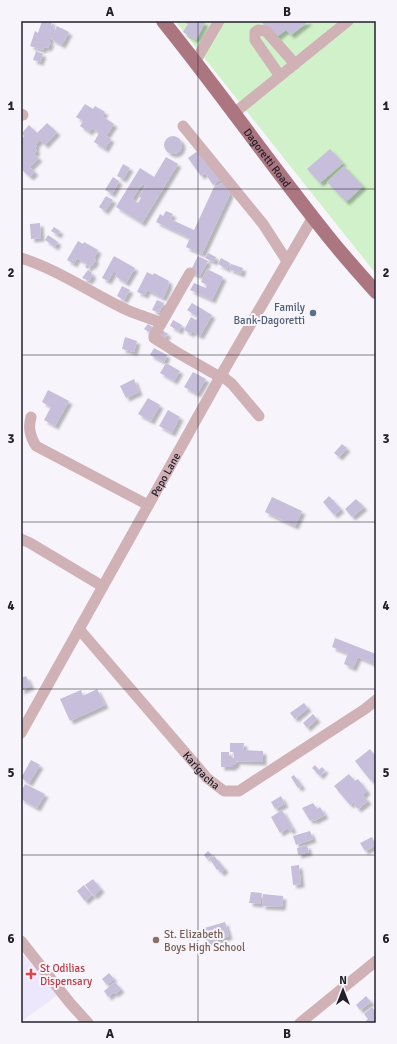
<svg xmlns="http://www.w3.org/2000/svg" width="397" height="1044" viewBox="0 0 397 1044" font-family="Signika,sans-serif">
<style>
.built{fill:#ede7fe}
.green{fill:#d1f1ca}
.building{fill:#c6bedb;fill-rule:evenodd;filter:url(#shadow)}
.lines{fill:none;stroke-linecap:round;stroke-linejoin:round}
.minor{stroke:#d0b1b6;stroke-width:11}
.major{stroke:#ac7681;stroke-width:14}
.grid{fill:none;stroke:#23202b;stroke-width:1;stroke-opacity:0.55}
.service-dot{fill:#5c6f8a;stroke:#f7f5fb;stroke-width:1.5}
.education-dot{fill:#8d6e63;stroke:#f7f5fb;stroke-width:1.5}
.health-dot{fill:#e0444e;stroke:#f7f5fb;stroke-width:1.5}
.labels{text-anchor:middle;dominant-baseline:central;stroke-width:4;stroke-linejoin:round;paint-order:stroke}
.street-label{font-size:11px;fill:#23202b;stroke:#f7f5fb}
.service-label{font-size:11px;fill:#4e5e75;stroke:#f7f5fb;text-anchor:end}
.education-label{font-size:11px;fill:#785e54;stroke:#f7f5fb;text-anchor:start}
.health-label{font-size:11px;fill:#be3a42;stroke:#f7f5fb;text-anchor:start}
.neatline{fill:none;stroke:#23202b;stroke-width:1.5}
.grid-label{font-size:13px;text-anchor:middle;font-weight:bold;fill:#23202b}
</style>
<defs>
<filter id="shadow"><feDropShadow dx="3.5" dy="3.5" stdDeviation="1" flood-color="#0004"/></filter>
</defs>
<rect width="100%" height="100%" fill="#f7f5fb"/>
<polygon class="built" points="21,953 59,994 21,1022"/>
<polygon class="green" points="175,21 376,21 376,274"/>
<g class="building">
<polygon points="42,21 52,21 51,26 54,27 49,42 51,42 48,48 44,47 43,50 30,46 35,31 38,33"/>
<polygon points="187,21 201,21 205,23 196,40 183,32 188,24 186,23"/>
<polygon points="261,21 309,21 291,35 286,30 274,39"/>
<polygon points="57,26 69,32 62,45 51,39"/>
<polygon points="36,51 43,54 40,62 33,60"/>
<polygon points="85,104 93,109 95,106 105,112 102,116 114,124 106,136 111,139 105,149 94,142 99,133 92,128 89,132 80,126 83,121 76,117"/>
<polygon points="47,123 57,132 45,145 40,140 35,145 37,146 35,148 37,151 34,154 39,158 30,167 35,172 30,177 21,169 21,140 24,136 22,133 29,125 37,133"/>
<circle cx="173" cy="145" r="9"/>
<polygon points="330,149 343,163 320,183 307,169"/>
<polygon points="199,150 221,179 213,185 205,173 201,176 188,158"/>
<path d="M166,157L178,164L142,223L116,207L140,168L154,177ZM142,184L146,186L139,196L141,198L138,203L132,199Z"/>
<polygon points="123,164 130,168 123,179 117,176"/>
<polygon points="344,166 363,186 346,202 327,182"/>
<polygon points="113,177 119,181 112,194 105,190"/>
<polygon points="226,181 230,194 202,254 186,247 190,238 156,222 160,214 163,216 166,211 173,214 170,219 194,230 214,187"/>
<polygon points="106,196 113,200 105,211 99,207"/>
<polygon points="40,223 41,238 31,239 30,224"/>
<polygon points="54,227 60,231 58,235 51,231"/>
<polygon points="48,235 58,242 55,247 45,240"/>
<polygon points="78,241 83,244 84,242 98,250 94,259 96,260 92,266 90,265 88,269 85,267 87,264 77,258 74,264 67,260"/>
<polygon points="208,253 216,257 214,262 205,258"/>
<polygon points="114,256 135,268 126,283 115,276 117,273 114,271 108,281 102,278"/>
<polygon points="198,256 208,261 200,276 190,272"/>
<polygon points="221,258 230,263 227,269 218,264"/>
<polygon points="231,264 243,268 241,274 229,269"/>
<polygon points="207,269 223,277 212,300 190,290 194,283 206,288 207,285 201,282"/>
<polygon points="88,270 92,273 91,274 93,275 89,281 82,278"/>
<polygon points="147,272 153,275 154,273 169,281 168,284 169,285 163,298 147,290 145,295 137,292"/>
<polygon points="122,286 130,290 124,300 117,296"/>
<polygon points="157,300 164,303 159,313 152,310"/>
<polygon points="192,303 212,315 200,336 192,331 191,334 184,330 191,317 196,320 198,317 187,310"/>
<polygon points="173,320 182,325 179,331 170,326"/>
<polygon points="148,324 156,329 152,334 144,329"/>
<polygon points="162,330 168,334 164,339 159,335"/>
<polygon points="125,337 137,341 134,352 122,349"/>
<polygon points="154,348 167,355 164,362 150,355"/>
<polygon points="166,363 180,371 174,381 160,373"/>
<polygon points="193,372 206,379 197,394 184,387"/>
<polygon points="134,379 139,392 126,398 120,386"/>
<polygon points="48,390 69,401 55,426 44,420 51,407 42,402"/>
<polygon points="148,398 160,405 151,421 138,414"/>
<polygon points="168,410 180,417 172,433 159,426"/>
<polygon points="342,444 347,448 339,457 334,453"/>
<polygon points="329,496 341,509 334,515 323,502"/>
<polygon points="272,497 302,511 295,526 265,512"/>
<polygon points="356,499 364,507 352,517 345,509"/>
<polygon points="335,638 376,654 375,664 358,657 353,668 344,664 348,653 332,647"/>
<polygon points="26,676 31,686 21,691 21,678"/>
<polygon points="97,689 105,705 70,721 60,699 81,690 83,696"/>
<polygon points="304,703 308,708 295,719 290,713"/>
<polygon points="313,714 317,719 307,728 303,723"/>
<polygon points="230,743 244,743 243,750 263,751 263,762 236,761 236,765 233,765 233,767 221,767 221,752 229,752 229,758 234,758 234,752 230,752"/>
<polygon points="370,749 376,757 376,777 371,781 355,761"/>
<polygon points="31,760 40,765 29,783 21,778"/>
<polygon points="315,765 319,770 322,767 325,770 320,776 312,768"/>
<polygon points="349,774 355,781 358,779 367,791 363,795 368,801 358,809 354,805 356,804 354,802 350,805 334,786"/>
<polygon points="294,775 302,786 298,788 291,777"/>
<polygon points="25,784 45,794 37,808 21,799 21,792"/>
<polygon points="281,796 285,804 275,809 271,802"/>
<polygon points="313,803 317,809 320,807 325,815 314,821 313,819 310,821 302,808"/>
<polygon points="282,810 293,829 290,831 288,828 280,833 271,817"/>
<polygon points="310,831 313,839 296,845 293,836"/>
<polygon points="372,837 376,845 365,851 360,843"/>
<polygon points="307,845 309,852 298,855 297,848"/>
<polygon points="208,851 212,855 207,859 204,855"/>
<polygon points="214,856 225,869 221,873 218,869 217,870 210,859"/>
<polygon points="299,865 301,884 293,885 291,866"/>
<polygon points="93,879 101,889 94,896 85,885"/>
<polygon points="84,885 92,895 85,901 77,891"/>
<polygon points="251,892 262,893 260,904 249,903"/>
<polygon points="263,894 283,896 282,907 262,906"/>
<polygon points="225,922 229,936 206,944 201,929"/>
<polygon points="109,973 114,979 107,985 102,979"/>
<polygon points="115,982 121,989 115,994 114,992 108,997 104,991"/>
<polygon points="366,996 371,1002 360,1010 356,1005"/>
<polygon points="372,1007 376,1012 376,1023 368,1023 366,1021 368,1019 364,1014"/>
</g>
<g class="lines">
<g class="minor">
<polyline points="195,62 219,21"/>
<polyline points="280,76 255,40 255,32 258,30 266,31 295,64"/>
<polyline points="21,114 23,115"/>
<polyline points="233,114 348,21"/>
<polyline points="183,126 263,224 287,261"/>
<path d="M21,258C59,270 91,293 127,310C138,315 150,318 161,323"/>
<polyline points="190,273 154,336 154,338 178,353 220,377"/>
<polyline points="221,375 232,384 259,416"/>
<path d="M31,417C28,428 30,436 36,446L148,505"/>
<polyline points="21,539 30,543 102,586"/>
<path id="s1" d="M79,629L207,778L224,791H239L365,709L376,700"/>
<path id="s2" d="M21,733L220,377L313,217"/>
<polyline points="21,941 70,1003 88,1023"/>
<polyline points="300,1023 376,961"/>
</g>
<path class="major" id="s3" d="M163,21C218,89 268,161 323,230C340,252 358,272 376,292"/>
</g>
<path class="grid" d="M198,21V1023M21,189H376M21,355H376M21,522H376M21,689H376M21,855H376"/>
<circle class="service-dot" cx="313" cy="313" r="4"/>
<circle class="education-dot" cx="156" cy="940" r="4"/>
<path class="health-dot" d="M29 968h4v4h4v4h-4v4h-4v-4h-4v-4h4z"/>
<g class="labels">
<g class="street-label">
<text stroke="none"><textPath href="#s3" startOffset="172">Dagoretti Road</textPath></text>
<text stroke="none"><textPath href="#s2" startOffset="296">Pepo Lane</textPath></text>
<text stroke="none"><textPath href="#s1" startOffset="187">Karigacha</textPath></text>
</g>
<g class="service-label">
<text x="305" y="307">Family<tspan x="305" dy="13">Bank-Dagoretti</tspan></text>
</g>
<g class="education-label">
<text x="164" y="934">St. Elizabeth<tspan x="164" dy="13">Boys High School</tspan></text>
</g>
<g class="health-label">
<text x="40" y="968">St Odilias<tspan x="40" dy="13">Dispensary</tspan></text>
</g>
</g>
<rect width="397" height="1044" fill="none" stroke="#f7f5fb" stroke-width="44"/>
<g transform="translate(343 990)" stroke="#f7f5fb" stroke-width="3" paint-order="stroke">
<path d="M0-3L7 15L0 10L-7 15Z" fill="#23202b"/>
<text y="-6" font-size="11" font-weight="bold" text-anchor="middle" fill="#23202b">N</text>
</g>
<rect x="22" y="22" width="353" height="1000" class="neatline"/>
<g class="grid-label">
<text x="110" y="16">A</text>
<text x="287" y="16">B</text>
<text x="11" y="110">1</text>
<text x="386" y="110">1</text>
<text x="11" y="277">2</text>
<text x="386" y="277">2</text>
<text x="11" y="443">3</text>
<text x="386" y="443">3</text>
<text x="11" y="610">4</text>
<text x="386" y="610">4</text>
<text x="11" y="777">5</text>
<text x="386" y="777">5</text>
<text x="11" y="943">6</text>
<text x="386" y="943">6</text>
<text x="110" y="1038">A</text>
<text x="287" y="1038">B</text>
</g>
</svg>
